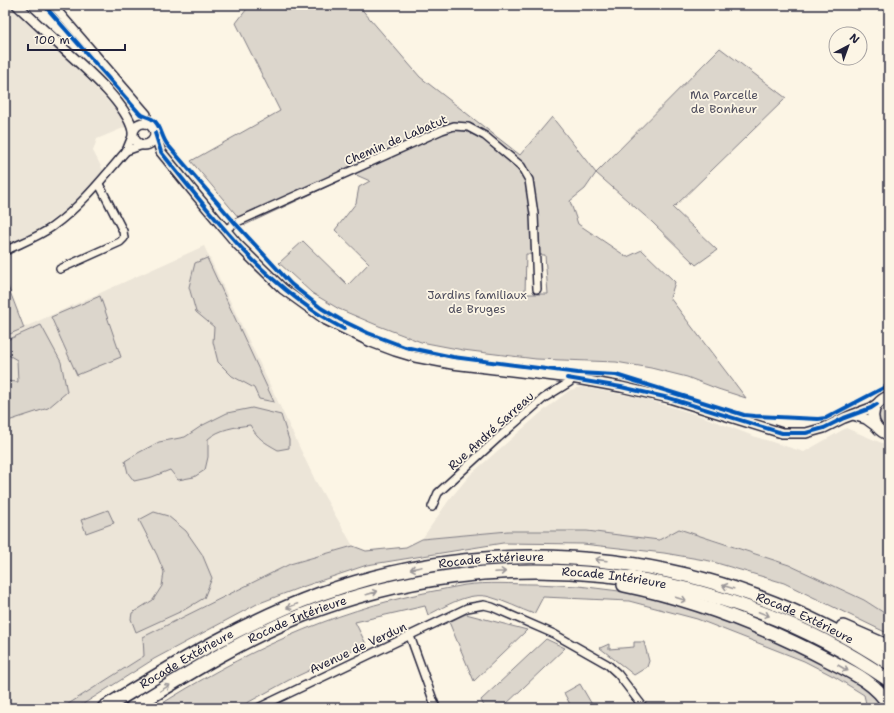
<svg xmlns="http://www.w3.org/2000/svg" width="894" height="713" viewBox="0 0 894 713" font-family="'Shantell Sans',sans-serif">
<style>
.built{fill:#ece5d8}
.green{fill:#dcd6cc;stroke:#7f7c84;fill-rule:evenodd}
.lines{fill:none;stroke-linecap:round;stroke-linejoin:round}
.minor-casing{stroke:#22223b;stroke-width:10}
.tertiary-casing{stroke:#22223b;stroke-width:12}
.secondary-casing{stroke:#22223b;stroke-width:13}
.motorway-casing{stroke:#22223b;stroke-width:16}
.minor{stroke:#fcf5e5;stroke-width:7}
.tertiary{stroke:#fcf5e5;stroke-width:9}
.secondary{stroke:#fcf5e5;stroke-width:10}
.motorway{stroke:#fcf5e5;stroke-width:13}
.cycleway-casing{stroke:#fcf5e5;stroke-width:6}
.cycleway{stroke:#0057b8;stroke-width:4}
.oneway{stroke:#9a9698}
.labels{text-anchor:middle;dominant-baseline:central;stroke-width:3.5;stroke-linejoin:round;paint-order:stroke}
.park-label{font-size:12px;fill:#504f5f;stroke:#fcf5e5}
.street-label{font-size:12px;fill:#22223b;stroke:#fcf5e5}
</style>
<rect width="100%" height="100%" fill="#fcf5e5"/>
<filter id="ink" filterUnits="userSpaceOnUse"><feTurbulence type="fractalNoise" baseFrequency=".025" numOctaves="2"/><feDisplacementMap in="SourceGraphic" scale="8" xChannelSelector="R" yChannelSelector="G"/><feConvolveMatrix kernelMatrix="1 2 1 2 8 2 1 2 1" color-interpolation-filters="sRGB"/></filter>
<g filter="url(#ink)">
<g class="built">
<polygon points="5,5 10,5 78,69 125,120 128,126 97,139 93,151 104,172 75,203 42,227 5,248"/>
<polygon points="204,246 315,480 353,546 290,564 144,637 144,656 62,708 5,708 5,336"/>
<polygon points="581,387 642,398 704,417 756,437 804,452 846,428 889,446 889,616 864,600 789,565 712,539 659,540 587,531 508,531 422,539 449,500 470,475 543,411 570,390"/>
</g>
<g class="green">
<path d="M250,5H358L420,77L520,155L552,117L596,173L720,48L786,98L673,208L717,250L696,265L652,222L596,173L585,189L570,201L578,224L627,257L642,250L675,282L670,298L746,398L718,389L687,377L651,368L616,362L536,359L463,350L421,342L379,326L339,309L312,293L279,263L303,241L348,285L369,263L335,230L356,203L359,187L370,181L354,174L245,225L191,161L280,111L236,23ZM526,254L545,255L548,294H525Z"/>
<polygon points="207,258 274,402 259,399 254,388 232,376 218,362 213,342 214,327 196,312 189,287 195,263"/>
<polygon points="5,279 24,328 5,336"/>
<polygon points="100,296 121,357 77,375 51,317"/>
<polygon points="41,325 61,362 67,392 48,408 5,422 5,381 18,382 17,360 5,353 5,341"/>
<path d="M889,401V429C874,422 876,409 889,401Z"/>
<path d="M252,408L281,415L289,440V448L278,450C264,442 258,439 250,425C235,427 219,429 208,439V457L205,470L194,477L178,480L170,470L152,477L134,481L128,473L125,461L138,453L159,442L185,437L203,425L227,413Z"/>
<polygon points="108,510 114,523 86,533 81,520"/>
<polygon points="154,512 168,516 186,531 202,554 212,578 204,598 184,610 136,632 131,619 132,613 153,600 162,586 164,572 157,555 139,520"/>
<polygon points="679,529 789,565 864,600 889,616 889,634 784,583 710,561 664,553 583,544 503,543 367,565 299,588 257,604 154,659 77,708 62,708 144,656 143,637 290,564 353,546 366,551 406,547 422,539 508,531 587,531 659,540"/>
<path d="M535,584L579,586L635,593L676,603L775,639L865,686L884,708H867L864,695L835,677L804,661L697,619L629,601L543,597L534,614C520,609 505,601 490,597C469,591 446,606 428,615L425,606L355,622L366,644L289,680L238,708H155C240,654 330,611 429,592C441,590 453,587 465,585C488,582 512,584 535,584Z"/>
<polygon points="466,614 527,630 474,681 449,622"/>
<polygon points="546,639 565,648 502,708 485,708 481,700"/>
<polygon points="634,642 644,642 649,661 647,667 634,675 600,648 609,644 609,649 634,647"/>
<polygon points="580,684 594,708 572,708 564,693"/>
</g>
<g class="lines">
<g class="minor-casing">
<g id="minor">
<polyline points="53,5 147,114 146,123"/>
<polyline points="133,134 126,151 143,145"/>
<polyline points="225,230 235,223 442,130 454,126 468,127 485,136 521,166 529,180 534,214 537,289"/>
<path d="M5,251C21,243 38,237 52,227C81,206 103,178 126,151"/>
<polyline points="60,269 120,242 124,238 123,231 99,184"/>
<polyline points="432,507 438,493 498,438 544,398 570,382 571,378"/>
<polyline points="410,636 436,708"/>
<polyline points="258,708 467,608 484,605 492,607 554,634 607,664 618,674 644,708"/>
</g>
</g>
<g class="tertiary-casing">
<g id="tertiary">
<path d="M17,5C33,20 49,35 64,49C85,68 127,104 133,131"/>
<circle cx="144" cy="134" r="11"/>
<polyline points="155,133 161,152 197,196 238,245 283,289 326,320 371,342 395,351 415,357 452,364 571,378 621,387 669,398 782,433 806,433 824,428 844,418 871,408 877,404"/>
<polyline points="853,415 866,419 877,427"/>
</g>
</g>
<g class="secondary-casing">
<path id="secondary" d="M889,396C868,404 868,428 889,435"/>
</g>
<g class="motorway-casing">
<g id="motorway">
<path d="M624,585C696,600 766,627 832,662C852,672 879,685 889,706"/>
<polyline points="843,627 889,647"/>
<path id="s1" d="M104,708C174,665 243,622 320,594C509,526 722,553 889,663"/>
<path id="s2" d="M132,708C187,674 243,639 303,615C497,539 718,562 889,680"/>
</g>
</g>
<use href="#minor" class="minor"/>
<use href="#tertiary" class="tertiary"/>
<use href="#secondary" class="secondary"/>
<use href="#motorway" class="motorway"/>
<g class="cycleway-casing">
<g id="cycleway">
<path d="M44,5L140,114C144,116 148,117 152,119C161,124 161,136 167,144L235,223L291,284L321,308L341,320L368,333L405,347L453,357L578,373L616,375L744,415L755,416L818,419L826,418L889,385"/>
<path d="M155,133L161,152C215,219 266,288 344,329"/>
<polyline points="567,378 621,387 669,398 782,433 806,433 824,428 844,418 871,408 877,404"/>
</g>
</g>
<use href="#cycleway" class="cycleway"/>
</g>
<defs><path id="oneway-shaft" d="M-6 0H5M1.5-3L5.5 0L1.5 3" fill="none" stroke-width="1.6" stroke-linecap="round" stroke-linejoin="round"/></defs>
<g class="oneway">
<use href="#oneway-shaft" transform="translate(601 560) rotate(-173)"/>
<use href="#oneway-shaft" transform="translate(416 568) rotate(168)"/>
<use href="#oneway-shaft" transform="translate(500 572) rotate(-3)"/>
<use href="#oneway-shaft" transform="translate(728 587) rotate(-163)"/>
<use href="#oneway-shaft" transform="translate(372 593) rotate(-16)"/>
<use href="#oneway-shaft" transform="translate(681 599) rotate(17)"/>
<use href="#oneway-shaft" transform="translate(292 606) rotate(158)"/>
<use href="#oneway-shaft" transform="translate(764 614) rotate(22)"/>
<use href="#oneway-shaft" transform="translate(843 668) rotate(30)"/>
<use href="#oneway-shaft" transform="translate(165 688) rotate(-31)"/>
</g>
</g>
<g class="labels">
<g class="park-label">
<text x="724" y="95">Ma Parcelle<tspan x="724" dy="14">de Bonheur</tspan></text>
<text x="477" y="295">Jardins familiaux<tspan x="477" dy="14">de Bruges</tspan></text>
</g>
<g class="street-label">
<text transform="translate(396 140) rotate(-23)">Chemin de Labatut</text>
<text transform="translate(491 431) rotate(-42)">Rue André Sarreau</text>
<text stroke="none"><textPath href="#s1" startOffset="420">Rocade Extérieure</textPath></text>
<text stroke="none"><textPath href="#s2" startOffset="512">Rocade Intérieure</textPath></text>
<text stroke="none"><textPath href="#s1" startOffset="743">Rocade Extérieure</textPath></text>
<text stroke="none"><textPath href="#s2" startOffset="188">Rocade Intérieure</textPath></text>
<text transform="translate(358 648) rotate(-25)">Avenue de Verdun</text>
<text stroke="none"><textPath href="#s1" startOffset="96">Rocade Extérieure</textPath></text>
</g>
</g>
<rect width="894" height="713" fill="none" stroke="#fcf5e5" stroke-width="20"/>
<rect x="10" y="10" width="874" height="693" fill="none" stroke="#22223b" stroke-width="1.5" filter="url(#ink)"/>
<g transform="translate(848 46) rotate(41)"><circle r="19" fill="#fcf5e5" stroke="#a5a1a1"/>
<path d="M0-3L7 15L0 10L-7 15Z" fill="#22223b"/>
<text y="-6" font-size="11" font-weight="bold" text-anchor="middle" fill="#22223b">N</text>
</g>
<path d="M28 44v6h97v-6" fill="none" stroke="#22223b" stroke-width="2"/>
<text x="34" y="44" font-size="12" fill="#22223b" stroke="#fcf5e5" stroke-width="3" paint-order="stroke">100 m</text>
</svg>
